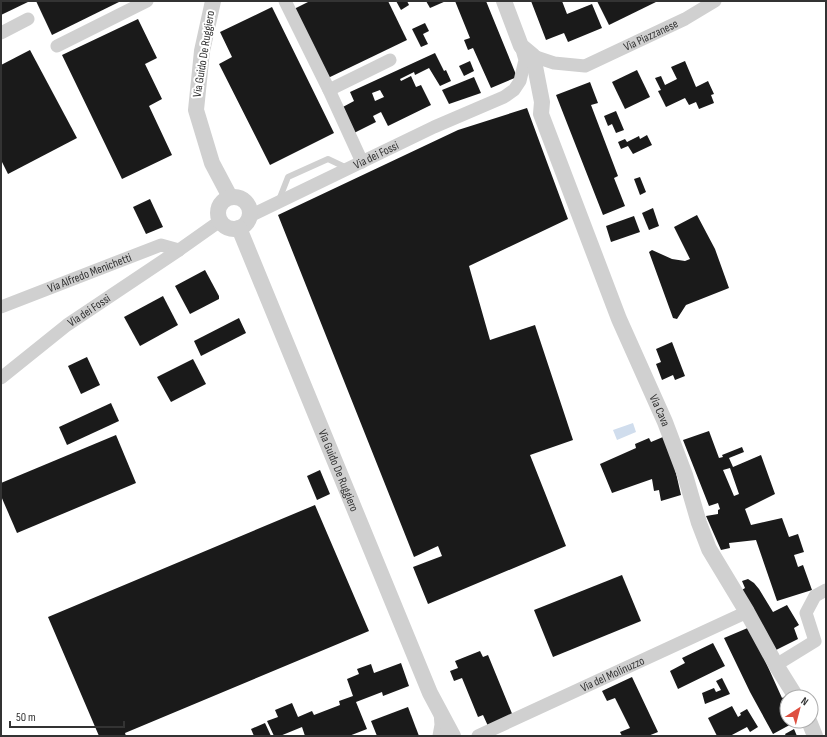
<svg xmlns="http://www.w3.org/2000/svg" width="827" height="737" viewBox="0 0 827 737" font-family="'Sofia Sans Condensed',sans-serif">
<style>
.water{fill:#d0dded}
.building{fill:#1a1a1a;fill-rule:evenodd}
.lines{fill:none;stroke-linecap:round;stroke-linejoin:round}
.service{stroke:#d0d0d0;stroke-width:6}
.minor{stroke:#d0d0d0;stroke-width:13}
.tertiary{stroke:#d0d0d0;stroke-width:16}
.labels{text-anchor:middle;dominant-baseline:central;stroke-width:4;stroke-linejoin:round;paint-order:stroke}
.street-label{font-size:12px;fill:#333;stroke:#fff}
</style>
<rect width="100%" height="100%" fill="#fff"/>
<polygon class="water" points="633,423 636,432 617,440 613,430"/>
<g class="building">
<polygon points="1,1 30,1 1,15"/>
<polygon points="36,1 121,1 52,35"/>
<polygon points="310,1 388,1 407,40 328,78 294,9"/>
<polygon points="396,1 407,1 409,5 401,10"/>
<polygon points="426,1 446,1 430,8"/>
<polygon points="455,1 486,1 517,77 491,88 473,48 468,50 464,40 470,38"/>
<polygon points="531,1 562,1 567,14 592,4 602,28 568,42 564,33 546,40"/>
<polygon points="597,1 658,1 609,25"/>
<polygon points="272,7 334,133 270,165 219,64 232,57 220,32"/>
<polygon points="138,19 157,58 145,64 162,99 149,106 172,155 122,179 62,55"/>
<polygon points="425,23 429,31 423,34 428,44 421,47 412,29"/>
<polygon points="30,50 77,138 8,174 1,160 1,65"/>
<path d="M435,53L444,71L446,70L451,81L440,86L429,68L415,75L414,72L400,79L401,81L411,76L416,87L421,85L431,105L388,126L381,112L373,116L376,122L354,133L341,108L354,101L350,92ZM380,90L384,97L375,101L372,93Z"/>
<polygon points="470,61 474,71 464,76 459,66"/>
<polygon points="685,61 696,87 708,81 714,94 711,95 714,103 699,109 696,102 689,105 685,98 666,107 658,91 661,90 655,78 661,76 665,85 677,79 671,67"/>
<polygon points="637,70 650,97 625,109 612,82"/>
<polygon points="474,77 481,93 449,104 442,90"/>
<polygon points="590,82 598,103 591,105 618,176 614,178 625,206 603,215 556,95"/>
<polygon points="527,108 568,219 469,266 490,340 535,325 573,440 530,455 566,546 428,604 413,567 442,556 438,546 414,557 278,215 458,130"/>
<polygon points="616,111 624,130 616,133 612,124 608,126 604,116"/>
<polygon points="647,135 652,145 633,154 628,146 621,149 618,142 625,139 627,142 639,136 640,139"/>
<polygon points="640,177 646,192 640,195 634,179"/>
<polygon points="150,199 163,227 146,234 133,207"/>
<polygon points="653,208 659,226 649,230 642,213"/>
<polygon points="697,215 715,249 729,288 686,305 677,319 673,318 649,252 652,250 672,259 685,261 690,259 674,227"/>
<polygon points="634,216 640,232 611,242 606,226"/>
<polygon points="205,270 219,296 219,299 190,314 175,286"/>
<polygon points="163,296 178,325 140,346 124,317"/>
<polygon points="239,318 246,333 201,356 194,341"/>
<polygon points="672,342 685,376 675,380 673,375 662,380 656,364 661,362 656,349"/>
<polygon points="87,357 100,385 81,394 68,366"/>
<polygon points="193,359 206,384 171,402 157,377"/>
<polygon points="111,403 119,421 67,445 59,427"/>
<path d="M709,431L719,458L723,457L722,455L742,447L744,452L729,458L733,467L761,455L775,494L745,509L751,525L782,518L789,537L798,534L804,552L794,555L798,567L803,565L812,590L777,601L756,540L729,543L730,548L721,550L706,516L718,514V510L720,509L718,503L709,506L683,440ZM730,468L739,494L734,496L723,470Z"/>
<polygon points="116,435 136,483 17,533 1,496 1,483"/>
<polygon points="663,437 673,460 681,495 661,501 659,490 654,491 652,479 612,493 600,464 636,448 635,444 649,438 651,442"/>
<polygon points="320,470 330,494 317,500 307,476"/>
<polygon points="315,505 369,631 125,733 126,736 99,736 48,617"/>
<polygon points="622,575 641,621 553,657 534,610"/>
<polygon points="748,579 754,583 759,589 773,612 787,605 799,625 794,628 798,639 776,650 742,590 745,588 742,581"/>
<polygon points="750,627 782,698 787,695 787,721 797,721 773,734 750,692 724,638"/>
<polygon points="713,643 725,666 678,689 670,671 685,663 682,658"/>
<polygon points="480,651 483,657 488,655 513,716 488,726 483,715 478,717 462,678 454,681 450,671 458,668 455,661"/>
<polygon points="401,663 409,686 383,696 382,692 356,702 367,729 349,736 305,736 302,727 280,736 274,736 267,721 278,717 275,710 292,703 298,717 312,711 314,715 340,705 339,701 353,696 347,679 359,674 357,669 371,664 374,673"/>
<polygon points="632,677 658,732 648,736 622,736 620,732 630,728 615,698 607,701 602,691"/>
<polygon points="722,678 730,694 705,704 702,693 714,688 716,692 721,690 716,681"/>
<polygon points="732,706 738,717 741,715 740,713 747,709 758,727 750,732 747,727 730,736 717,736 708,718"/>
<polygon points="408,707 419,736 377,736 371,721"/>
<polygon points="265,723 271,736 254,736 251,729"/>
<polygon points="794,729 797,736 786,736 785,734"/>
</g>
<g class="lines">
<polyline class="service" points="279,200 288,177 328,159 347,168"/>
<g class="minor">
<polyline points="285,1 329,90 362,162"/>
<polyline points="1,33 28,19"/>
<polyline points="57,46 147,1"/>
<path id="s1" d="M533,56L554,63L585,66L685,19L715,1"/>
<polyline points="329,90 390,60"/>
<path id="s2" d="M250,216L434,127L504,97L514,90L520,81L525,60L521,46"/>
<path id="s3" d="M1,307L161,245L179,250"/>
<path id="s4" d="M1,378L67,325L179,250L220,221"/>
<polyline points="776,665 815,641 806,613 815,596 826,590"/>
<polyline points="439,736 441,725 440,712"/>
<path id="s5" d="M478,736L747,612"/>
</g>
<g class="tertiary">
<polyline points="213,1 202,51 196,110 212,163 230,197"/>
<path id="s6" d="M504,1L521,46L533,56L542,102L541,114L619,319L665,422L685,475L699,523L709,549L747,612L776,665L796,697"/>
<circle cx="234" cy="213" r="16"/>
<path id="s7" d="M239,228L430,693L453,736"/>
<polyline points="809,721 815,736"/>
</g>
</g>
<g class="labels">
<g class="street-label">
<text stroke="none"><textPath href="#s1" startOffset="126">Via Piazzanese</textPath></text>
<text transform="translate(204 54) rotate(-81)">Via Guido De Ruggiero</text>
<text stroke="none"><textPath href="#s2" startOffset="140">Via dei Fossi</textPath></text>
<text stroke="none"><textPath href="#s3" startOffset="95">Via Alfredo Menichetti</textPath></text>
<text stroke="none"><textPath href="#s4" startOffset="111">Via dei Fossi</textPath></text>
<text stroke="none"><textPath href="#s6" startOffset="442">Via Cava</textPath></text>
<text stroke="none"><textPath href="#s7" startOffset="262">Via Guido De Ruggiero</textPath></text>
<text stroke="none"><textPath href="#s5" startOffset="148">Via del Molinuzzo</textPath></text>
</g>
</g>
<rect width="827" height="737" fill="none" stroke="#333333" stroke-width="4"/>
<g transform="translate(799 709) rotate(36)"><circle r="19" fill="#ffffff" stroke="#adadad"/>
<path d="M0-3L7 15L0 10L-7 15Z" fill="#de5041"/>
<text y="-6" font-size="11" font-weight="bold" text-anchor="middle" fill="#333333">N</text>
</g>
<path d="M10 721v6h114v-6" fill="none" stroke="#333333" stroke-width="2"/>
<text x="16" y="721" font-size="12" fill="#333333" stroke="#ffffff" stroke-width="3" paint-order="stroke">50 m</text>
</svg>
